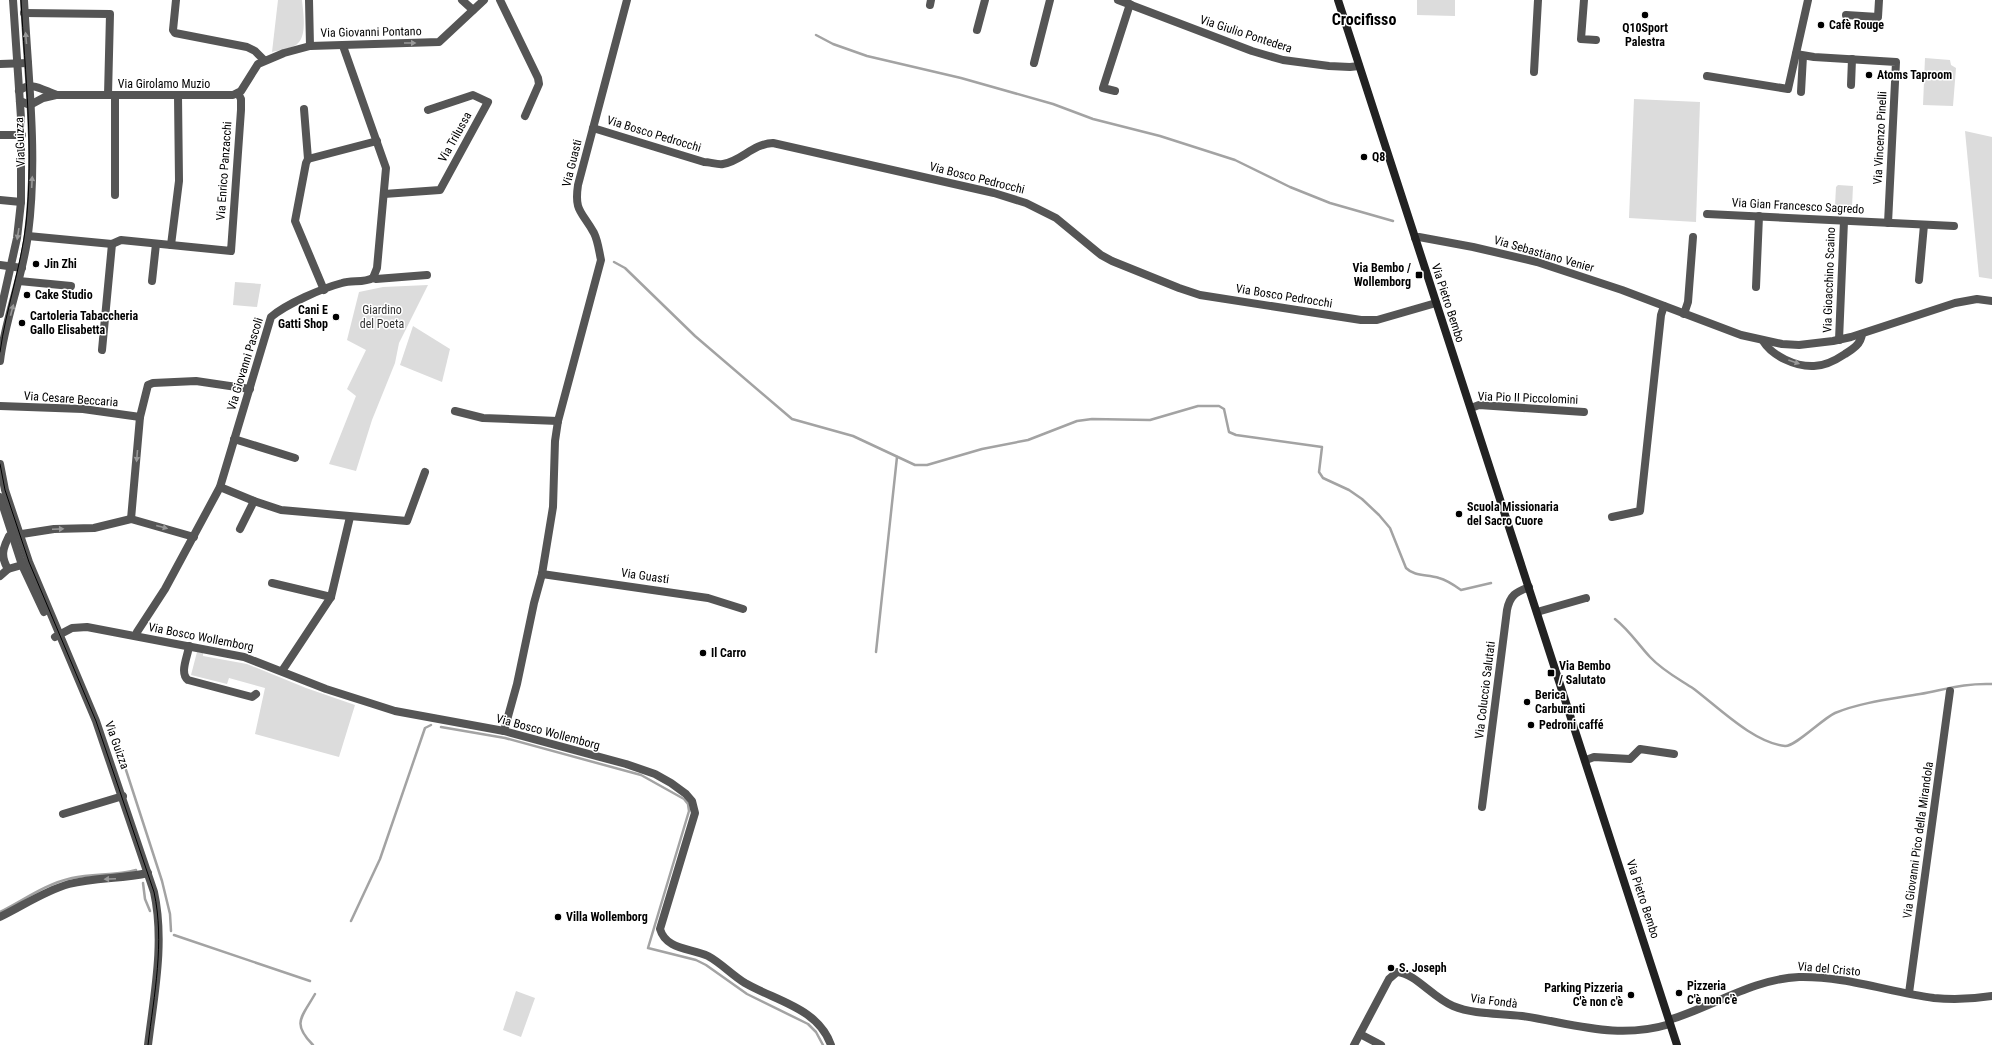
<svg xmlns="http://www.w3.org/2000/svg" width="1992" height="1045" viewBox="0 0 1992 1045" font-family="'Roboto Condensed',sans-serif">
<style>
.green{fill:#dcdcdc}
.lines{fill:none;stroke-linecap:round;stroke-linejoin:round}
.stream{stroke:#a3a3a3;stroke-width:2.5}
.minor{stroke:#555;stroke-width:8}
.tertiary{stroke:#555;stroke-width:8}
.secondary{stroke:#222;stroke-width:8}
.tram{stroke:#000;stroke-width:1}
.oneway{fill:#999}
.poi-dot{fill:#000;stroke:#fff;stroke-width:1.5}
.labels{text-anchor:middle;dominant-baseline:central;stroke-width:3;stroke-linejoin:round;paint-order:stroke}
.poi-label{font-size:12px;font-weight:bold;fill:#000;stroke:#fff;text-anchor:start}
.street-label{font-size:12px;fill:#000;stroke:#fff}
.park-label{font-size:12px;fill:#333;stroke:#fff}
.district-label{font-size:16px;font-weight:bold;fill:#000;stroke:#fff}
</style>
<rect width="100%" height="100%" fill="#fff"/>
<g class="green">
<path d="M278,0H302C303,12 308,37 296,45C290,49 279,50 272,52Z"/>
<polygon points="1417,0 1455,0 1455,16 1417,15"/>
<polygon points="1925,58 1950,60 1951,65 1956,68 1953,106 1923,105"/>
<polygon points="1634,99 1700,102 1696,222 1629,218"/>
<polygon points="1965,131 1992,137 1992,279 1979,277"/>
<polygon points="1838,185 1853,186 1852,207 1835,206 1836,187"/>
<polygon points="235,282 261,284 257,307 233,305"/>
<polygon points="428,285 399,343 395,363 372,420 356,471 329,464 356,396 347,389 366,350 347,340 359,292 383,287"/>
<polygon points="413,326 450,349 442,382 400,365"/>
<polygon points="197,652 203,653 203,656 247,664 306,688 355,705 339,757 255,734 265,688 229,678 227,684 191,675"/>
<polygon points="516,991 535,998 521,1037 503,1030"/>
</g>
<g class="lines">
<g class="stream">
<polyline points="816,35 833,44 867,56 961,78 1053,104 1093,119 1160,136 1235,160 1290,187 1330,203 1393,221"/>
<path d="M614,262L625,268L695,336L792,419L853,436L915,465H927L982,449L1028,440L1077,421L1092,419L1150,420L1198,406H1219L1224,409L1229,432L1236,435L1322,447L1319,472L1323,478L1349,490L1362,499L1379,515L1390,528L1406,568C1415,577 1427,574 1439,578C1447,580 1454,585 1461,590L1491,583"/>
<path d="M1615,619C1629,630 1638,644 1650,657C1663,671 1679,679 1694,689C1719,708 1754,743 1785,746C1795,747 1822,719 1835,713C1862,702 1892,699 1920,694C1947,689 1964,683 1992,684"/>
<polyline points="876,652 897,457"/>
<polyline points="441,727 505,738 641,775 684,799 688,804 689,811 648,948 696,960 706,965 747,994 808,1024 816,1032 823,1045"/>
<polyline points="126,770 162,881 170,914 171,931"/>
<polyline points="143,883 145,899 150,911"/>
<path d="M0,912C24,900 45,884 72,878C93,873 115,876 136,870"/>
<polyline points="351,921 380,859 425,728 431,725"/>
<polyline points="174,935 310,981"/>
<path d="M313,1045C291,1023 302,1017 315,994"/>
</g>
<g class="minor">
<polyline points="176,0 173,30 175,33 247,47 255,51 264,60"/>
<polyline points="309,0 310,46"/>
<polyline points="462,0 473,10"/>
<polyline points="500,0 538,78 539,84 525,116"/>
<polyline points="1118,0 1252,51 1283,60 1329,66 1350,67 1359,66"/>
<polyline points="1584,0 1581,39 1596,40"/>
<polyline points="930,5 931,0"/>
<polyline points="24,13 110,14 108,95"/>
<polyline points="1846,15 1878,17 1879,0"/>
<polyline points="977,30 985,0"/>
<polyline points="343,46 386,168 377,268 373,278"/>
<polyline points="1796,54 1814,57 1896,62 1888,223"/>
<polyline points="1034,63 1050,0"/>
<polyline points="0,64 28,63"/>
<polyline points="1534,72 1538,0"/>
<polyline points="1707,76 1788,89 1808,0"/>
<polyline points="1851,85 1852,59"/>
<path d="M19,91C31,80 44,91 57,95H233L241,91L258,64L284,53L310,46L439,42L484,0"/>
<polyline points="1115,91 1103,88 1130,4"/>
<polyline points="1801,92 1803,56"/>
<polyline points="20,101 30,105 43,98 56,95"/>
<polyline points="304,109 308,159"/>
<path d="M593,128L704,162C710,162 718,165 723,164C742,161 752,144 773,143L994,193L1026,203L1056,218L1101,255L1112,261L1179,288L1200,295L1361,320H1377L1436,303"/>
<polyline points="0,135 22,135"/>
<polyline points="384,194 440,190 488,102 473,95 428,110"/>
<polyline points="115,195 115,96"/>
<polyline points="0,200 21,202"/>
<polyline points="1707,214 1954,226"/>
<polyline points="28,236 112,244 121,240 231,251 241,110 241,99 238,93"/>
<polyline points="1415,238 1419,237 1473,247 1537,262 1622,290 1741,335 1782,344 1799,345 1833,341 1851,337 1955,303 1977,299 1992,301"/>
<polyline points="171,245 179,181 178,96"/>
<polyline points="0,265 22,268"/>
<polyline points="1919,280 1924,225"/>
<polyline points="19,281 71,286"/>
<polyline points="152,281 156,244"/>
<polyline points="1756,287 1759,216"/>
<polyline points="324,290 295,221 306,163 308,159 377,141"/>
<polyline points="1684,314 1688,302 1693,237"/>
<polyline points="1839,340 1844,221"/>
<path d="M1763,341C1772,356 1796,367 1814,366C1825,366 1836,360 1845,354C1853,349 1861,344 1862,334"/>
<polyline points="102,350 112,244"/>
<polyline points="0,406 83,409 140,417"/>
<polyline points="1471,408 1479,405 1584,412"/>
<polyline points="455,411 483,418 558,421"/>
<polyline points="234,439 295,458"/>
<polyline points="220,487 254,501 281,510 407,521 425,472"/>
<polyline points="1612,517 1640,511 1661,315 1664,306"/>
<polyline points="131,519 140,417 148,385 153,383 196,381 250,389"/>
<polyline points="240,529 254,501"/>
<path d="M29,563L8,569C0,556 3,548 9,536L54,529L94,528L131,519L194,537"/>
<polyline points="542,574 708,598 743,609"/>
<polyline points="0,576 8,569"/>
<polyline points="272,583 331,597"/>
<polyline points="1537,612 1586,598"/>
<path d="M136,636L137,632L165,589L220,487L271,317C286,304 323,288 342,283C352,280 364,283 373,278L376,279L427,275"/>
<path d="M55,637L72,628L87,627L244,657L326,689L370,703L395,711L504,731L626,764L655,774L671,783L686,794L692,801L695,813L660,929C666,950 691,948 708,956C721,963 732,975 745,983C776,1001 818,1008 831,1045"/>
<path d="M189,646C188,656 179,673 188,680L252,697L256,694"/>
<polyline points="282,671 331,597 350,517"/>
<path d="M504,731L517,684L534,603L542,574L553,507L555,441L558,421L601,260C599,251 598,241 594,233C582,211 574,212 578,185L627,0"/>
<polyline points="1586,760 1594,757 1630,759 1640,749 1674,754"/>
<path d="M1482,807L1507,610C1510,595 1516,592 1529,587"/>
<polyline points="63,814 123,796"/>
<path d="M0,917C23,906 44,891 69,884C95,877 122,879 148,873"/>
<polyline points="1909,993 1950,691"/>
<polyline points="1360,1034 1381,1045"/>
<path d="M1354,1045L1389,979L1397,972C1415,973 1433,998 1453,1006C1475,1015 1500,1013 1522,1016C1575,1024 1617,1040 1670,1024"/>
</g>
<g class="tertiary">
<polyline points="0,314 17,238 21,202 21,118 13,0"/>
<path d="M0,361C5,318 23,277 28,234C38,156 28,78 24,0"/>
<path d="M0,464L5,490L29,562L96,721L154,892C165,942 154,995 148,1045"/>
<polyline points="0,497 22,565 44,612"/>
<path d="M1669,1020C1712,1007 1753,979 1799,977C1845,976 1889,992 1934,998C1954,1000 1973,999 1992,996"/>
</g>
<polyline class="secondary" points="1338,0 1677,1045"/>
<g class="tram">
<path d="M0,352C6,309 21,267 26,224C34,150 25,74 21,0"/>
<path d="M0,464L5,490L29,562L96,721L154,892C165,942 154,995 148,1045"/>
</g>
</g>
<defs><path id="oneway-solid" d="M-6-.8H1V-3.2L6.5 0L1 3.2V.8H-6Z"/></defs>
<g class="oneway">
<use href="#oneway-solid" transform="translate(26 38) rotate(-95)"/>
<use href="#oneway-solid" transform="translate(410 43)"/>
<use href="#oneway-solid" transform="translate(32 182) rotate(-87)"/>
<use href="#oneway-solid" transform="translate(18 234) rotate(99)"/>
<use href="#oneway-solid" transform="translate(12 310) rotate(-75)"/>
<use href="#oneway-solid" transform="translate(1794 362) rotate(19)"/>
<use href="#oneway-solid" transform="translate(137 456) rotate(95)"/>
<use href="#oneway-solid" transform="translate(162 527) rotate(15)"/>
<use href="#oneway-solid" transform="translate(58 529) rotate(-2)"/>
<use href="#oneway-solid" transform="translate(110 879) rotate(177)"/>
</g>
<g class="poi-dot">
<circle cx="1645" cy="15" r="4"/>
<circle cx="1821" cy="25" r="4"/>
<circle cx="1869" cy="75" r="4"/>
<circle cx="1364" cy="157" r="4"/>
<circle cx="36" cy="264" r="4"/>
<rect x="1415" y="271" width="8" height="8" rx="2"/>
<circle cx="27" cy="295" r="4"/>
<circle cx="336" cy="317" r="4"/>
<circle cx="22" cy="323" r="4"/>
<circle cx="1459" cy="514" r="4"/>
<circle cx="703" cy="653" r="4"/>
<rect x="1547" y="669" width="8" height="8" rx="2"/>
<circle cx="1527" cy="702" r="4"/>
<circle cx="1531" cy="725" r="4"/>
<circle cx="558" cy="917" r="4"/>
<circle cx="1391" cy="968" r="4"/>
<circle cx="1679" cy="993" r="4"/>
<circle cx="1631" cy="995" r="4"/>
</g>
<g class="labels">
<g class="poi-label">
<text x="1829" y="25">Cafè Rouge</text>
<text x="1645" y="28" text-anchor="middle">Q10Sport<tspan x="1645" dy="14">Palestra</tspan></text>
<text x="1877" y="75">Atoms Taproom</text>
<text x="1372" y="157">Q8</text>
<text x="44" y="264">Jin Zhi</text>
<text x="1411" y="268" text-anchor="end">Via Bembo /<tspan x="1411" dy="14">Wollemborg</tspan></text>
<text x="35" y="295">Cake Studio</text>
<text x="328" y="310" text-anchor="end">Cani E<tspan x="328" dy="14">Gatti Shop</tspan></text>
<text x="30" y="316">Cartoleria Tabaccheria<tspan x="30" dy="14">Gallo Elisabetta</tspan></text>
<text x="1467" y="507">Scuola Missionaria<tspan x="1467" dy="14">del Sacro Cuore</tspan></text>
<text x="711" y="653">Il Carro</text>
<text x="1559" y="666">Via Bembo<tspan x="1559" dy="14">/ Salutato</tspan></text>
<text x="1535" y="695">Berica<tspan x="1535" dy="14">Carburanti</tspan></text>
<text x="1539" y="725">Pedroni caffé</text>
<text x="566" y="917">Villa Wollemborg</text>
<text x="1399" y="968">S. Joseph</text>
<text x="1687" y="986">Pizzeria<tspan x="1687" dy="14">C'è non c'è</tspan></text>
<text x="1623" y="988" text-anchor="end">Parking Pizzeria<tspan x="1623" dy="14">C'è non c'è</tspan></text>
</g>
<g class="street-label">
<text transform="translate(371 32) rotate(-1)">Via Giovanni Pontano</text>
<text transform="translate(1246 34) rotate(18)">Via Giulio Pontedera</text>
<text x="164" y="84">Via Girolamo Muzio</text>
<text transform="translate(654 134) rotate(17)">Via Bosco Pedrocchi</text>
<text transform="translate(455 137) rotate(-61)">Via Trilussa</text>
<text transform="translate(1880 138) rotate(-87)">Via Vincenzo Pinelli</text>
<text transform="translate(20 142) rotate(-92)">Via Guizza</text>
<text transform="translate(572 163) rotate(-76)">Via Guasti</text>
<text transform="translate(224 171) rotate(-86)">Via Enrico Panzacchi</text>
<text transform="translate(977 178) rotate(14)">Via Bosco Pedrocchi</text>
<text transform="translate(1798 206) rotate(3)">Via Gian Francesco Sagredo</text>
<text transform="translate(1544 254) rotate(16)">Via Sebastiano Venier</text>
<text transform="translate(1829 280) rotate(-88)">Via Gioacchino Scaino</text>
<text transform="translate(1284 296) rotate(9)">Via Bosco Pedrocchi</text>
<text transform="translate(1448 303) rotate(72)">Via Pietro Bembo</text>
<text transform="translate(245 364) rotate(-73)">Via Giovanni Pascoli</text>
<text transform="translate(1528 398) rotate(2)">Via Pio II Piccolomini</text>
<text transform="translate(71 399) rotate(4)">Via Cesare Beccaria</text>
<text transform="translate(645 576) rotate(8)">Via Guasti</text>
<text transform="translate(201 637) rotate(11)">Via Bosco Wollemborg</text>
<text transform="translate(1485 690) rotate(-83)">Via Coluccio Salutati</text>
<text transform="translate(548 732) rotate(15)">Via Bosco Wollemborg</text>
<text transform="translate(117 745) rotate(70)">Via Guizza</text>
<text transform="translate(1918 840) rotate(-82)">Via Giovanni Pico della Mirandola</text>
<text transform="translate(1643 899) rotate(72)">Via Pietro Bembo</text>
<text transform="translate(1829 969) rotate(5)">Via del Cristo</text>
<text transform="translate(1494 1001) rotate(7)">Via Fondà</text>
</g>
<g class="park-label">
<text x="382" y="310">Giardino<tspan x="382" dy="14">del Poeta</tspan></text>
</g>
<g class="district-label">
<text x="1364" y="19">Crocifisso</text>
</g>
</g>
</svg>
